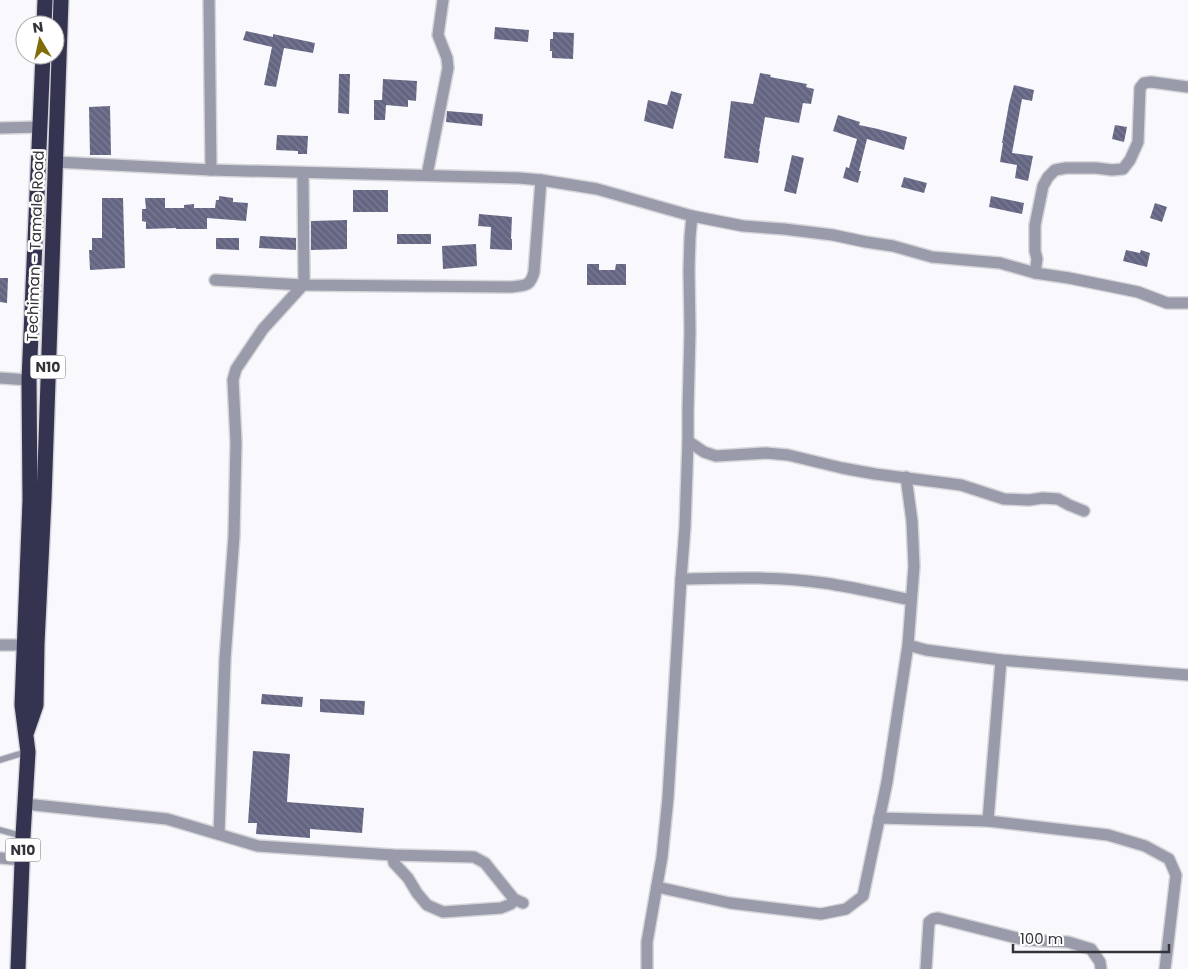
<svg xmlns="http://www.w3.org/2000/svg" width="1188" height="969" viewBox="0 0 1188 969" font-family="Poppins,sans-serif">
<style>
.building{fill:url(#building-back-hatch)}
.lines{fill:none;stroke-linecap:round;stroke-linejoin:round}
.lane-casing{stroke:#d5d5da;stroke-width:8}
.street-casing{stroke:#d5d5da;stroke-width:14}
.highway-casing{stroke:#d5d5da;stroke-width:18}
.lane{stroke:#9a9baa;stroke-width:5.5}
.street{stroke:#9a9baa;stroke-width:11}
.highway{stroke:#343450;stroke-width:15}
.labels{text-anchor:middle;dominant-baseline:central;stroke-width:5;stroke-linejoin:round;paint-order:stroke}
.shield{fill:#fff;stroke:#707074;stroke-width:1}
.shield-label{font-size:14px;font-weight:bold;fill:#333339}
.street-label{font-size:15px;fill:#333339;stroke:#fff}
</style>
<defs>
<pattern id="building-back-hatch" width="6" height="6" patternUnits="userSpaceOnUse" patternTransform="scale(1.25)"><rect width="6" height="6" fill="#646583"/><path d="M-1 5l2 2M0 0l6 6M5-1l2 2" fill="none" stroke="#7c7c93"/></pattern>
</defs>
<rect width="100%" height="100%" fill="#f9f9fd"/>
<g class="building">
<polygon points="495,27 529,30 528,42 494,39"/>
<polygon points="246,31 273,37 273,34 315,43 313,53 284,48 276,87 264,85 272,47 243,40"/>
<polygon points="553,32 574,33 573,59 552,58 552,51 550,51 550,39 553,39"/>
<polygon points="760,73 771,75 770,77 807,84 806,87 814,89 811,104 803,103 799,123 765,117 759,151 760,151 758,163 724,158 731,101 753,104"/>
<polygon points="339,74 350,74 349,114 338,113"/>
<polygon points="383,79 417,81 416,101 408,100 408,107 386,105 385,120 374,120 374,100 382,100"/>
<polygon points="1014,85 1034,90 1032,101 1022,99 1012,153 1033,156 1028,181 1015,178 1017,165 1000,162 1003,143 1002,143 1009,104"/>
<polygon points="671,91 682,94 673,129 644,121 648,100 667,105"/>
<polygon points="110,106 111,155 90,155 89,107"/>
<polygon points="447,111 483,114 482,126 446,122"/>
<polygon points="838,115 860,122 859,125 878,129 907,137 904,150 867,139 859,171 861,171 858,183 843,178 846,167 849,168 857,139 833,131"/>
<polygon points="1115,125 1127,127 1124,142 1112,139"/>
<polygon points="277,135 308,136 307,154 298,154 298,151 276,150"/>
<polygon points="792,155 804,158 796,194 784,191"/>
<polygon points="904,177 927,183 924,193 901,187"/>
<rect x="353" y="190" width="35" height="22"/>
<polygon points="219,196 233,198 233,202 248,203 246,221 207,218 207,229 176,229 176,228 146,229 146,222 142,221 142,209 146,209 145,198 165,198 165,208 184,208 184,205 194,204 194,208 215,208 216,200 219,200"/>
<polygon points="991,196 1024,203 1022,214 989,207"/>
<polygon points="102,198 123,198 125,268 90,270 89,250 92,250 92,238 102,238"/>
<polygon points="1155,203 1167,207 1162,222 1150,218"/>
<polygon points="479,214 512,217 511,239 512,239 512,250 490,249 491,227 478,226"/>
<polygon points="347,220 347,249 311,250 311,221"/>
<rect x="397" y="234" width="34" height="10"/>
<polygon points="260,236 296,238 296,250 259,248"/>
<polygon points="216,238 239,238 239,250 216,249"/>
<polygon points="476,244 477,266 443,269 442,246"/>
<polygon points="1126,250 1140,253 1141,250 1150,253 1147,267 1123,261"/>
<polygon points="587,264 599,264 599,270 615,270 616,264 626,264 626,285 587,285"/>
<polygon points="0,278 8,278 7,303 0,302"/>
<polygon points="262,694 303,697 302,707 261,704"/>
<polygon points="320,699 365,701 364,715 320,712"/>
<polygon points="253,751 290,754 287,802 364,808 362,833 310,829 310,838 256,834 257,823 248,823"/>
</g>
<g class="lines">
<g class="lane-casing">
<g id="lane">
<polyline points="0,760 26,752"/>
<polyline points="0,830 22,836"/>
</g>
</g>
<g class="street-casing">
<g id="street">
<polyline points="209,0 211,170"/>
<polyline points="0,128 40,127"/>
<polyline points="55,162 211,170 519,178 541,180 597,189 692,216 690,237 689,270 690,331 688,410 688,441 685,527 681,579 668,798 662,857 647,942 647,969"/>
<polyline points="427,175 448,68 447,58 438,35 443,0"/>
<polyline points="692,216 743,226 784,229 833,235 866,242 893,246 932,257 1000,263 1035,273 1069,278 1138,292 1167,303 1188,303"/>
<polyline points="1035,273 1037,259 1035,251 1035,225 1043,186 1048,177 1055,170 1066,168 1096,168 1112,170 1123,169 1130,160 1138,142 1140,88 1144,83 1151,82 1188,87"/>
<path d="M215,280L303,285L512,287C525,285 530,287 534,272L541,180"/>
<polyline points="0,378 29,380"/>
<polyline points="688,441 704,452 716,456 766,453 788,455 842,468 875,474 961,485 1004,499 1029,500 1043,498 1058,499 1069,505 1084,511"/>
<polyline points="906,477 912,521 914,566 908,645 926,650 1001,660 1188,675"/>
<path d="M681,579C728,578 776,576 824,583C853,587 882,594 911,600"/>
<polyline points="0,645 25,645"/>
<polyline points="1001,660 988,821 1108,835 1145,846 1169,859 1176,875 1165,969"/>
<polyline points="25,804 167,819 258,846 392,855 474,857 485,863 514,899 523,903"/>
<polyline points="879,818 988,821"/>
<polyline points="219,834 225,659 234,536 236,442 233,380 236,369 263,329 303,285 304,279 303,173"/>
<polyline points="392,855 394,863 408,878 417,893 427,905 443,912 501,908 511,904 514,899"/>
<polyline points="0,858 22,860"/>
<polyline points="657,887 730,903 821,914 846,909 863,896 887,782 908,645"/>
<polyline points="926,969 929,922 933,919 938,918 1025,940 1068,942 1091,949 1100,962 1101,969"/>
</g>
</g>
<g class="highway-casing">
<g id="highway">
<polyline points="44,25 45,0"/>
<polyline points="27,731 36,705 37,644 44,499 61,0"/>
<polyline points="18,969 23,836 28,752 22,705 30,500 29,380 43,55"/>
</g>
</g>
<use href="#lane" class="lane"/>
<use href="#street" class="street"/>
<use href="#highway" class="highway"/>
</g>
<g class="labels">
<g class="shield">
<rect x="30.5" y="355.5" width="35" height="23" rx="4"/>
<rect x="5.5" y="838.5" width="35" height="23" rx="4"/>
</g>
<g class="shield-label">
<text x="48" y="367">N10</text>
<text x="23" y="850">N10</text>
</g>
<g class="street-label">
<text transform="translate(35 246) rotate(-88)">Techiman - Tamale Road</text>
</g>
</g>
<g transform="translate(40 40) rotate(351)"><circle r="24" fill="#ffffff" stroke="#adadb0"/>
<path d="M0-4L9 19L0 12L-9 19Z" fill="#7f6d07"/>
<text y="-8" font-size="14" font-weight="bold" text-anchor="middle" fill="#333339">N</text>
</g>
<path d="M1013 944v8h156v-8" fill="none" stroke="#333339" stroke-width="2.5"/>
<text x="1020" y="944" font-size="15" fill="#333339" stroke="#ffffff" stroke-width="4" paint-order="stroke">100 m</text>
</svg>
